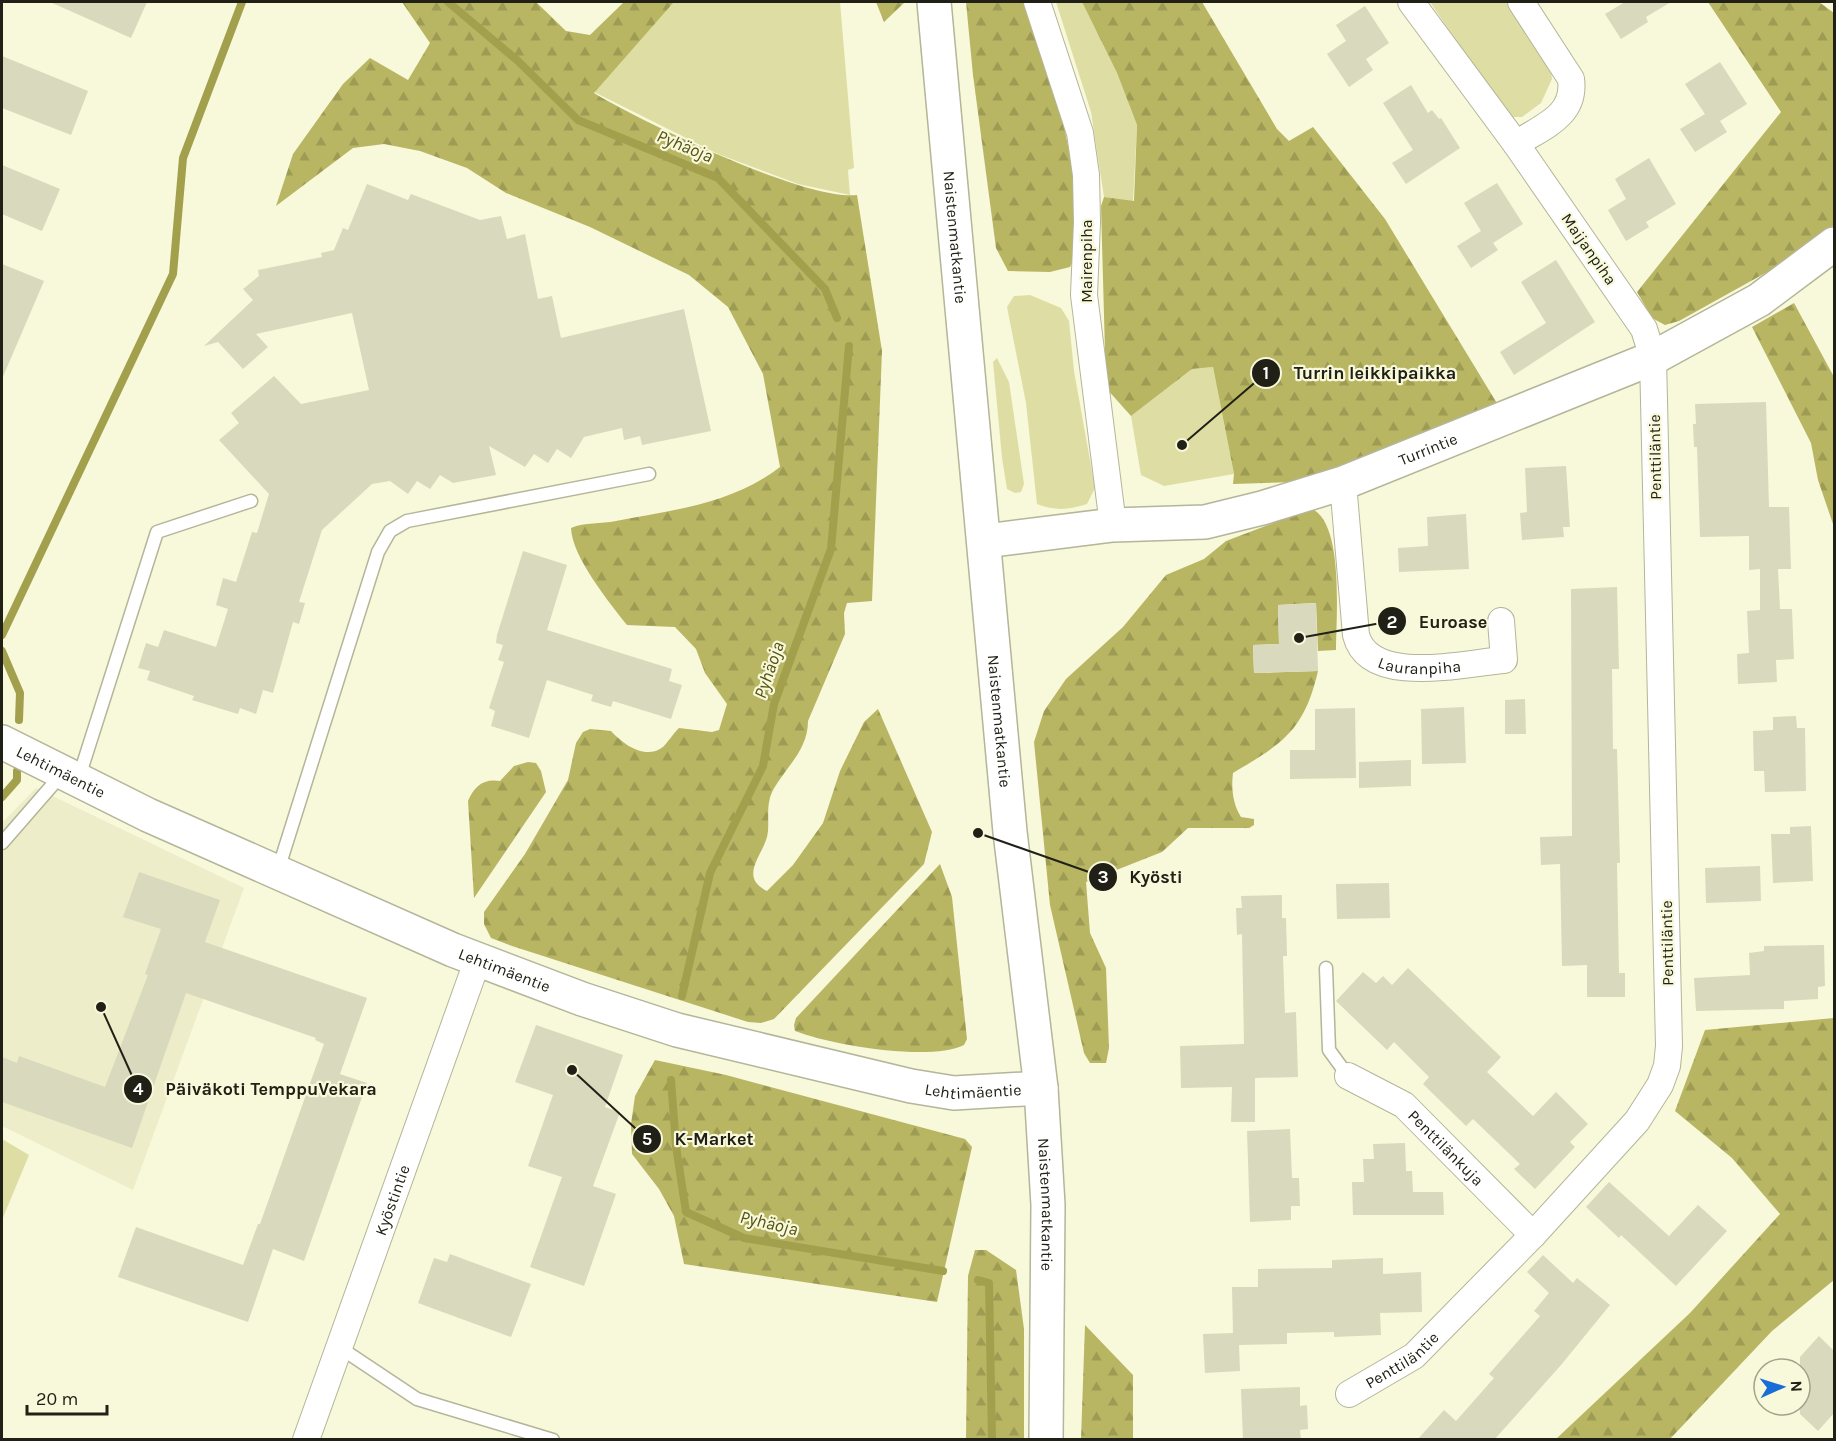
<svg xmlns="http://www.w3.org/2000/svg" width="1836" height="1441" viewBox="0 0 1836 1441" font-family="Karla,sans-serif">
<style>
.built{fill:#ededc9}
.green{fill:#dedea4}
.forest{fill:url(#forest-firs)}
.lines{fill:none;stroke-linecap:round;stroke-linejoin:round}
.stream{stroke:#a2a04c;stroke-width:8}
.building{fill:#d9d9bd}
.lane-casing{stroke:#b4b599;stroke-width:15}
.street-casing{stroke:#b4b599;stroke-width:28}
.secondary-casing{stroke:#b4b599;stroke-width:36}
.primary-casing{stroke:#b4b599;stroke-width:36}
.lane{stroke:#fff;stroke-width:12}
.street{stroke:#fff;stroke-width:26}
.secondary{stroke:#fff;stroke-width:33}
.primary{stroke:#fff;stroke-width:33}
.labels{text-anchor:middle;dominant-baseline:central;stroke-width:4.5;stroke-linejoin:round;paint-order:stroke}
.street-label{font-size:16px;fill:#212016;stroke:#f8f8db}
.water-label{font-size:18px;font-style:italic;fill:#545212;stroke:#f8f8db}
.leader{fill:none;stroke:#212016;stroke-width:2}
.callout-dot{fill:#212016;stroke:#f8f8db;stroke-width:2}
.mark-label{font-size:18px;text-anchor:middle;font-weight:bold;fill:#fff}
.callout-label{font-size:18px;text-anchor:middle;font-weight:bold;fill:#212016;stroke:#f8f8db;stroke-width:4.5;stroke-linejoin:round;paint-order:stroke}
</style>
<defs>
<pattern id="forest-firs" width="22" height="20" patternUnits="userSpaceOnUse" patternTransform="scale(1.5)"><rect width="22" height="20" fill="#b8b662"/><path d="M5 1l3.5 6h-7zM16 11l3.5 6h-7z" fill="#9e9c54"/></pattern>
</defs>
<rect width="100%" height="100%" fill="#f8f8db"/>
<polygon class="built" points="36,788 244,888 133,1190 2,1126 2,823"/>
<g class="green">
<polygon points="674,2 840,2 854,168 848,170 850,195 798,184 718,154 594,92"/>
<polygon points="1056,2 1082,2 1117,73 1137,125 1133,202 1104,197 1091,112"/>
<polygon points="1430,2 1507,2 1551,70 1552,79 1541,103 1522,117 1508,117"/>
<path d="M1030,295L1061,308L1069,321L1074,371L1095,488L1087,504C1069,510 1055,511 1037,504L1026,403L1007,307L1014,296Z"/>
<polygon points="997,358 1009,382 1024,484 1021,492 1015,493 1007,489 1002,458 993,362"/>
<polygon points="1213,367 1234,474 1164,486 1141,475 1131,416 1192,369"/>
<polygon points="2,1139 29,1155 2,1220"/>
</g>
<g class="forest">
<path d="M402,2H536L566,31L590,35L624,2H674L594,93C642,122 805,201 857,195L882,351L872,601L847,603L844,613L845,634L808,721C808,750 786,767 773,790C766,804 769,817 768,831C767,852 736,876 767,891L793,865L823,823L840,771L864,722L878,709L932,832L924,864L774,1019L761,1023L748,1022L512,946L491,938L484,924V912L525,854L568,780L576,743L583,732L590,729L611,731C622,743 645,761 663,747C668,742 673,734 679,728L712,732L719,730L727,704L705,673L696,649L675,627L627,625C609,602 572,557 571,528C585,522 601,524 616,521C673,510 732,504 780,467L763,374L728,307L689,275L590,227L506,193L467,168L420,151L384,144L353,148L276,206L293,154L343,84L370,58L408,80L430,43Z"/>
<polygon points="876,2 905,2 884,22"/>
<polygon points="966,2 1025,2 1056,88 1072,165 1076,254 1070,267 1050,272 1008,271 996,248 973,75"/>
<polygon points="1082,2 1202,2 1277,129 1289,141 1313,127 1385,219 1498,405 1406,446 1295,482 1233,484 1234,474 1213,367 1192,369 1131,416 1106,388 1101,206 1104,197 1134,201 1137,125 1117,73"/>
<polygon points="1708,2 1819,2 1834,13 1834,225 1778,266 1679,321 1665,325 1652,318 1637,292 1781,112"/>
<polygon points="1794,303 1834,377 1834,561 1833,524 1818,480 1811,443 1752,327"/>
<path d="M1314,510C1344,528 1336,618 1336,650L1318,651L1316,603L1278,605L1279,644L1253,645L1254,673L1318,671C1304,731 1283,743 1233,773C1231,788 1233,805 1241,817L1254,819V825L1249,828H1188L1162,852L1086,882L1090,933L1106,968L1109,1048L1106,1063H1090L1084,1053L1050,905L1034,742L1044,711L1066,679L1123,627L1166,575L1204,559L1226,541L1305,511Z"/>
<path d="M528,762L536,763L541,771L546,792L474,898L468,801C474,786 484,778 500,781L514,766Z"/>
<path d="M940,864L952,897L967,1039L964,1045C930,1062 831,1045 795,1031L794,1025L796,1018Z"/>
<polygon points="1834,1018 1834,1280 1772,1331 1670,1439 1556,1439 1690,1313 1780,1214 1732,1158 1675,1111 1705,1030"/>
<polygon points="655,1060 726,1075 965,1139 972,1147 937,1302 684,1264 674,1216 659,1189 632,1154 631,1124 635,1096"/>
<polygon points="975,1250 986,1250 1016,1270 1024,1329 1024,1439 966,1439 968,1276"/>
<polygon points="1085,1325 1133,1375 1133,1439 1081,1439"/>
</g>
<g class="lines">
<g class="stream">
<polyline points="448,2 518,61 578,120 718,178 825,289 837,318"/>
<polyline points="2,635 173,274 183,158 242,2"/>
<polyline points="2,651 20,693 19,720"/>
<polyline points="2,797 17,780 17,771"/>
<polyline points="682,996 710,873 763,766 774,704 831,549 849,346"/>
<polyline points="671,1080 676,1146 686,1212 744,1238 943,1271"/>
<polyline points="978,1280 989,1283 992,1440"/>
</g>
</g>
<g class="building">
<polygon points="50,2 147,2 131,38"/>
<polygon points="1625,2 1671,2 1646,17 1648,22 1621,39 1605,14"/>
<polygon points="1365,6 1389,43 1366,59 1373,70 1349,87 1327,54 1346,41 1336,25"/>
<polygon points="2,56 88,91 71,135 2,108"/>
<polygon points="1720,62 1747,104 1720,121 1727,132 1695,152 1680,129 1705,114 1685,84"/>
<polygon points="1411,85 1428,113 1432,110 1439,119 1441,118 1460,148 1406,184 1392,163 1413,150 1383,103"/>
<polygon points="1649,158 1676,204 1646,222 1649,227 1626,241 1608,210 1626,199 1615,179"/>
<polygon points="2,165 60,189 42,231 2,214"/>
<polygon points="1497,183 1523,224 1493,243 1498,250 1471,268 1457,246 1481,231 1464,203"/>
<polygon points="367,184 408,200 411,194 480,220 501,216 507,239 525,234 538,299 552,296 561,338 684,309 711,431 642,445 640,436 624,440 622,428 584,437 571,458 557,449 548,463 534,454 525,467 489,446 496,475 453,483 440,475 430,489 417,481 408,494 390,481 372,484 322,530 299,602 305,603 299,624 293,622 273,693 263,690 256,714 240,708 238,714 192,700 194,696 147,680 150,671 138,668 146,643 158,647 164,630 216,647 228,609 216,605 223,578 236,582 252,532 257,533 269,494 219,440 239,423 231,413 274,376 301,404 369,390 352,313 256,334 268,347 243,369 218,342 204,346 253,300 243,289 259,276 258,270 322,257 321,253 334,250 343,228 348,230"/>
<polygon points="1556,260 1595,322 1514,375 1500,352 1546,323 1521,282"/>
<polygon points="2,264 44,281 2,379"/>
<polygon points="1766,402 1769,507 1789,507 1791,569 1778,569 1780,609 1792,609 1794,659 1776,660 1777,682 1738,684 1737,654 1749,653 1747,611 1760,610 1760,569 1749,570 1749,536 1700,537 1697,447 1694,447 1693,424 1696,424 1695,404"/>
<polygon points="1566,466 1570,527 1563,527 1564,537 1522,540 1520,513 1527,512 1525,468"/>
<polygon points="1466,514 1469,569 1399,572 1398,548 1428,546 1427,517"/>
<polygon points="523,551 567,565 547,630 672,669 669,681 682,685 671,719 613,701 611,707 591,701 593,695 547,680 529,738 491,726 495,711 489,708 504,662 498,660 503,645 496,643 497,635"/>
<polygon points="1617,587 1619,669 1612,669 1613,749 1617,749 1620,863 1617,863 1619,973 1625,973 1625,997 1587,997 1587,965 1562,966 1560,864 1541,865 1540,837 1572,836 1571,589"/>
<polygon points="1316,603 1318,671 1254,673 1253,645 1279,644 1278,605"/>
<polygon points="1525,699 1526,734 1505,734 1505,700"/>
<polygon points="1464,707 1466,763 1422,764 1421,709"/>
<polygon points="1355,708 1356,778 1290,779 1290,750 1315,750 1315,709"/>
<polygon points="1796,716 1797,728 1805,728 1806,791 1765,792 1764,771 1754,771 1753,731 1773,730 1773,717"/>
<polygon points="1411,760 1411,786 1359,788 1359,762"/>
<polygon points="1811,826 1813,881 1773,883 1771,834 1790,834 1790,827"/>
<polygon points="1760,866 1761,901 1706,903 1705,868"/>
<polygon points="139,872 220,900 205,942 367,998 340,1074 367,1083 304,1261 273,1249 248,1322 118,1277 136,1227 243,1265 258,1224 260,1224 324,1044 315,1040 316,1038 186,993 132,1148 2,1102 2,1057 17,1063 19,1056 105,1087 148,975 145,974 161,929 123,917"/>
<polygon points="1389,883 1390,918 1337,919 1336,884"/>
<polygon points="1282,895 1282,918 1286,918 1287,956 1283,956 1285,1013 1296,1012 1298,1077 1255,1078 1255,1122 1231,1122 1232,1087 1181,1088 1180,1046 1244,1044 1242,934 1237,935 1236,908 1242,908 1241,896"/>
<polygon points="1824,945 1825,986 1818,987 1818,999 1784,1001 1784,1009 1696,1011 1694,978 1750,975 1749,953 1764,951 1764,946"/>
<polygon points="1408,968 1501,1057 1487,1072 1533,1116 1556,1092 1588,1124 1570,1142 1575,1147 1535,1189 1514,1169 1520,1164 1473,1119 1466,1126 1423,1084 1429,1077 1394,1042 1387,1050 1336,1001 1363,972 1376,983 1383,976 1392,985"/>
<polygon points="536,1025 623,1055 605,1107 620,1112 593,1186 616,1194 584,1286 530,1267 562,1177 528,1166 553,1095 515,1082"/>
<polygon points="1290,1129 1292,1178 1299,1178 1300,1206 1291,1206 1291,1220 1250,1222 1247,1131"/>
<polygon points="1405,1143 1406,1171 1412,1171 1413,1192 1443,1192 1444,1215 1353,1215 1352,1182 1364,1182 1363,1159 1374,1159 1373,1144"/>
<polygon points="1609,1182 1669,1236 1698,1205 1727,1231 1676,1286 1621,1235 1619,1238 1586,1207"/>
<polygon points="450,1254 531,1284 511,1337 418,1303 434,1258 447,1262"/>
<polygon points="1543,1255 1573,1283 1577,1278 1610,1305 1561,1365 1494,1440 1417,1440 1444,1410 1456,1421 1494,1378 1489,1374 1540,1316 1534,1311 1549,1293 1527,1272"/>
<polygon points="1383,1258 1383,1274 1421,1272 1422,1312 1380,1313 1381,1335 1334,1337 1334,1332 1287,1333 1287,1344 1239,1345 1240,1371 1205,1373 1203,1334 1233,1333 1232,1287 1258,1287 1258,1269 1332,1268 1332,1260"/>
<polygon points="1819,1336 1834,1351 1834,1413 1818,1431 1800,1414 1800,1357"/>
<polygon points="1300,1387 1300,1406 1307,1405 1308,1429 1300,1430 1301,1440 1243,1440 1241,1389"/>
</g>
<g class="lines">
<g class="lane-casing">
<g id="lane">
<polyline points="79,777 157,532 251,501"/>
<polyline points="2,843 62,774"/>
<polyline points="278,870 378,552 390,531 407,521 649,474"/>
<polyline points="1326,968 1329,1050 1348,1076"/>
<polyline points="339,1347 417,1399 553,1440"/>
</g>
</g>
<g class="street-casing">
<g id="street">
<polyline points="1037,2 1080,133 1086,175 1087,222 1084,295 1113,525"/>
<path d="M1516,144C1543,126 1576,116 1571,79L1521,2"/>
<path id="s1" d="M1343,483L1356,635C1369,687 1465,663 1504,660L1501,621"/>
<path id="s2" d="M1348,1076L1404,1105L1533,1235"/>
<path id="s3" d="M1349,1394L1414,1356L1533,1235L1637,1121L1660,1085L1667,1066L1669,1046L1653,358L1644,329L1516,144L1411,2"/>
<path id="s4" d="M306,1440L478,959"/>
</g>
</g>
<g class="secondary-casing">
<g id="secondary">
<path id="s5" d="M985,541L1113,525L1205,522L1262,508L1343,483L1653,358L1759,300L1834,244"/>
<path id="s6" d="M2,742L148,815L453,950L582,999L677,1030L911,1086L954,1093L1041,1088"/>
</g>
</g>
<g class="primary-casing">
<g id="primary">
<path id="s7" d="M934,2L1010,832L1041,1088L1048,1205L1046,1440"/>
</g>
</g>
<use href="#lane" class="lane"/>
<use href="#street" class="street"/>
<use href="#secondary" class="secondary"/>
<use href="#primary" class="primary"/>
</g>
<g class="labels">
<g class="street-label">
<text stroke="none"><textPath href="#s7" startOffset="236">Naistenmatkantie</textPath></text>
<text transform="translate(1589 249) rotate(55)">Maijanpiha</text>
<text transform="translate(1086 261) rotate(-90)">Mairenpiha</text>
<text stroke="none"><textPath href="#s5" startOffset="456">Turrintie</textPath></text>
<text transform="translate(1655 457) rotate(-91)">Penttiläntie</text>
<text stroke="none"><textPath href="#s1" startOffset="230">Lauranpiha</textPath></text>
<text stroke="none"><textPath href="#s7" startOffset="722">Naistenmatkantie</textPath></text>
<text stroke="none"><textPath href="#s6" startOffset="66">Lehtimäentie</textPath></text>
<text transform="translate(1667 943) rotate(-91)">Penttiläntie</text>
<text stroke="none"><textPath href="#s6" startOffset="552">Lehtimäentie</textPath></text>
<text stroke="none"><textPath href="#s6" startOffset="1038">Lehtimäentie</textPath></text>
<text stroke="none"><textPath href="#s2" startOffset="123">Penttilänkuja</textPath></text>
<text stroke="none"><textPath href="#s4" startOffset="255">Kyöstintie</textPath></text>
<text stroke="none"><textPath href="#s7" startOffset="1208">Naistenmatkantie</textPath></text>
<text stroke="none"><textPath href="#s3" startOffset="63">Penttiläntie</textPath></text>
</g>
<g class="water-label">
<text transform="translate(685 146) rotate(22)">Pyhäoja</text>
<text transform="translate(769 670) rotate(-71)">Pyhäoja</text>
<text transform="translate(769 1223) rotate(13)">Pyhäoja</text>
</g>
</g>
<path class="leader" d="M1182 445L1266 373M1299 638L1392 621M978 833L1103 877M101 1007L138 1089M572 1070L647 1139"/>
<g class="callout-dot">
<circle cx="1182" cy="445" r="6"/>
<circle cx="1299" cy="638" r="6"/>
<circle cx="978" cy="833" r="6"/>
<circle cx="101" cy="1007" r="6"/>
<circle cx="572" cy="1070" r="6"/>
<circle cx="1266" cy="373" r="15"/>
<circle cx="1392" cy="621" r="15"/>
<circle cx="1103" cy="877" r="15"/>
<circle cx="138" cy="1089" r="15"/>
<circle cx="647" cy="1139" r="15"/>
</g>
<g class="mark-label">
<text x="1266" y="379">1</text>
<text x="1392" y="628">2</text>
<text x="1103" y="883">3</text>
<text x="138" y="1095">4</text>
<text x="647" y="1145">5</text>
</g>
<g class="callout-label">
<text x="1375" y="379">Turrin leikkipaikka</text>
<text x="1453" y="628">Euroase</text>
<text x="1156" y="883">Kyösti</text>
<text x="271" y="1095">Päiväkoti TemppuVekara</text>
<text x="714" y="1145">K-Market</text>
</g>
<rect width="1836" height="1441" fill="none" stroke="#212016" stroke-width="6"/>
<g transform="translate(1782 1387) rotate(87)"><circle r="28" fill="#f8f8db" stroke="#a2a28c" stroke-width="1.5"/>
<path d="M0-4.5L10 22L0 15L-10 22Z" fill="#1a6cd6"/>
<text y="-9" font-size="16" font-weight="bold" text-anchor="middle" fill="#212016">N</text>
</g>
<path d="M27 1405v9h80v-9" fill="none" stroke="#212016" stroke-width="3"/>
<text x="36" y="1405" font-size="18" fill="#212016" stroke="#f8f8db" stroke-width="4.5" paint-order="stroke">20 m</text>
</svg>
